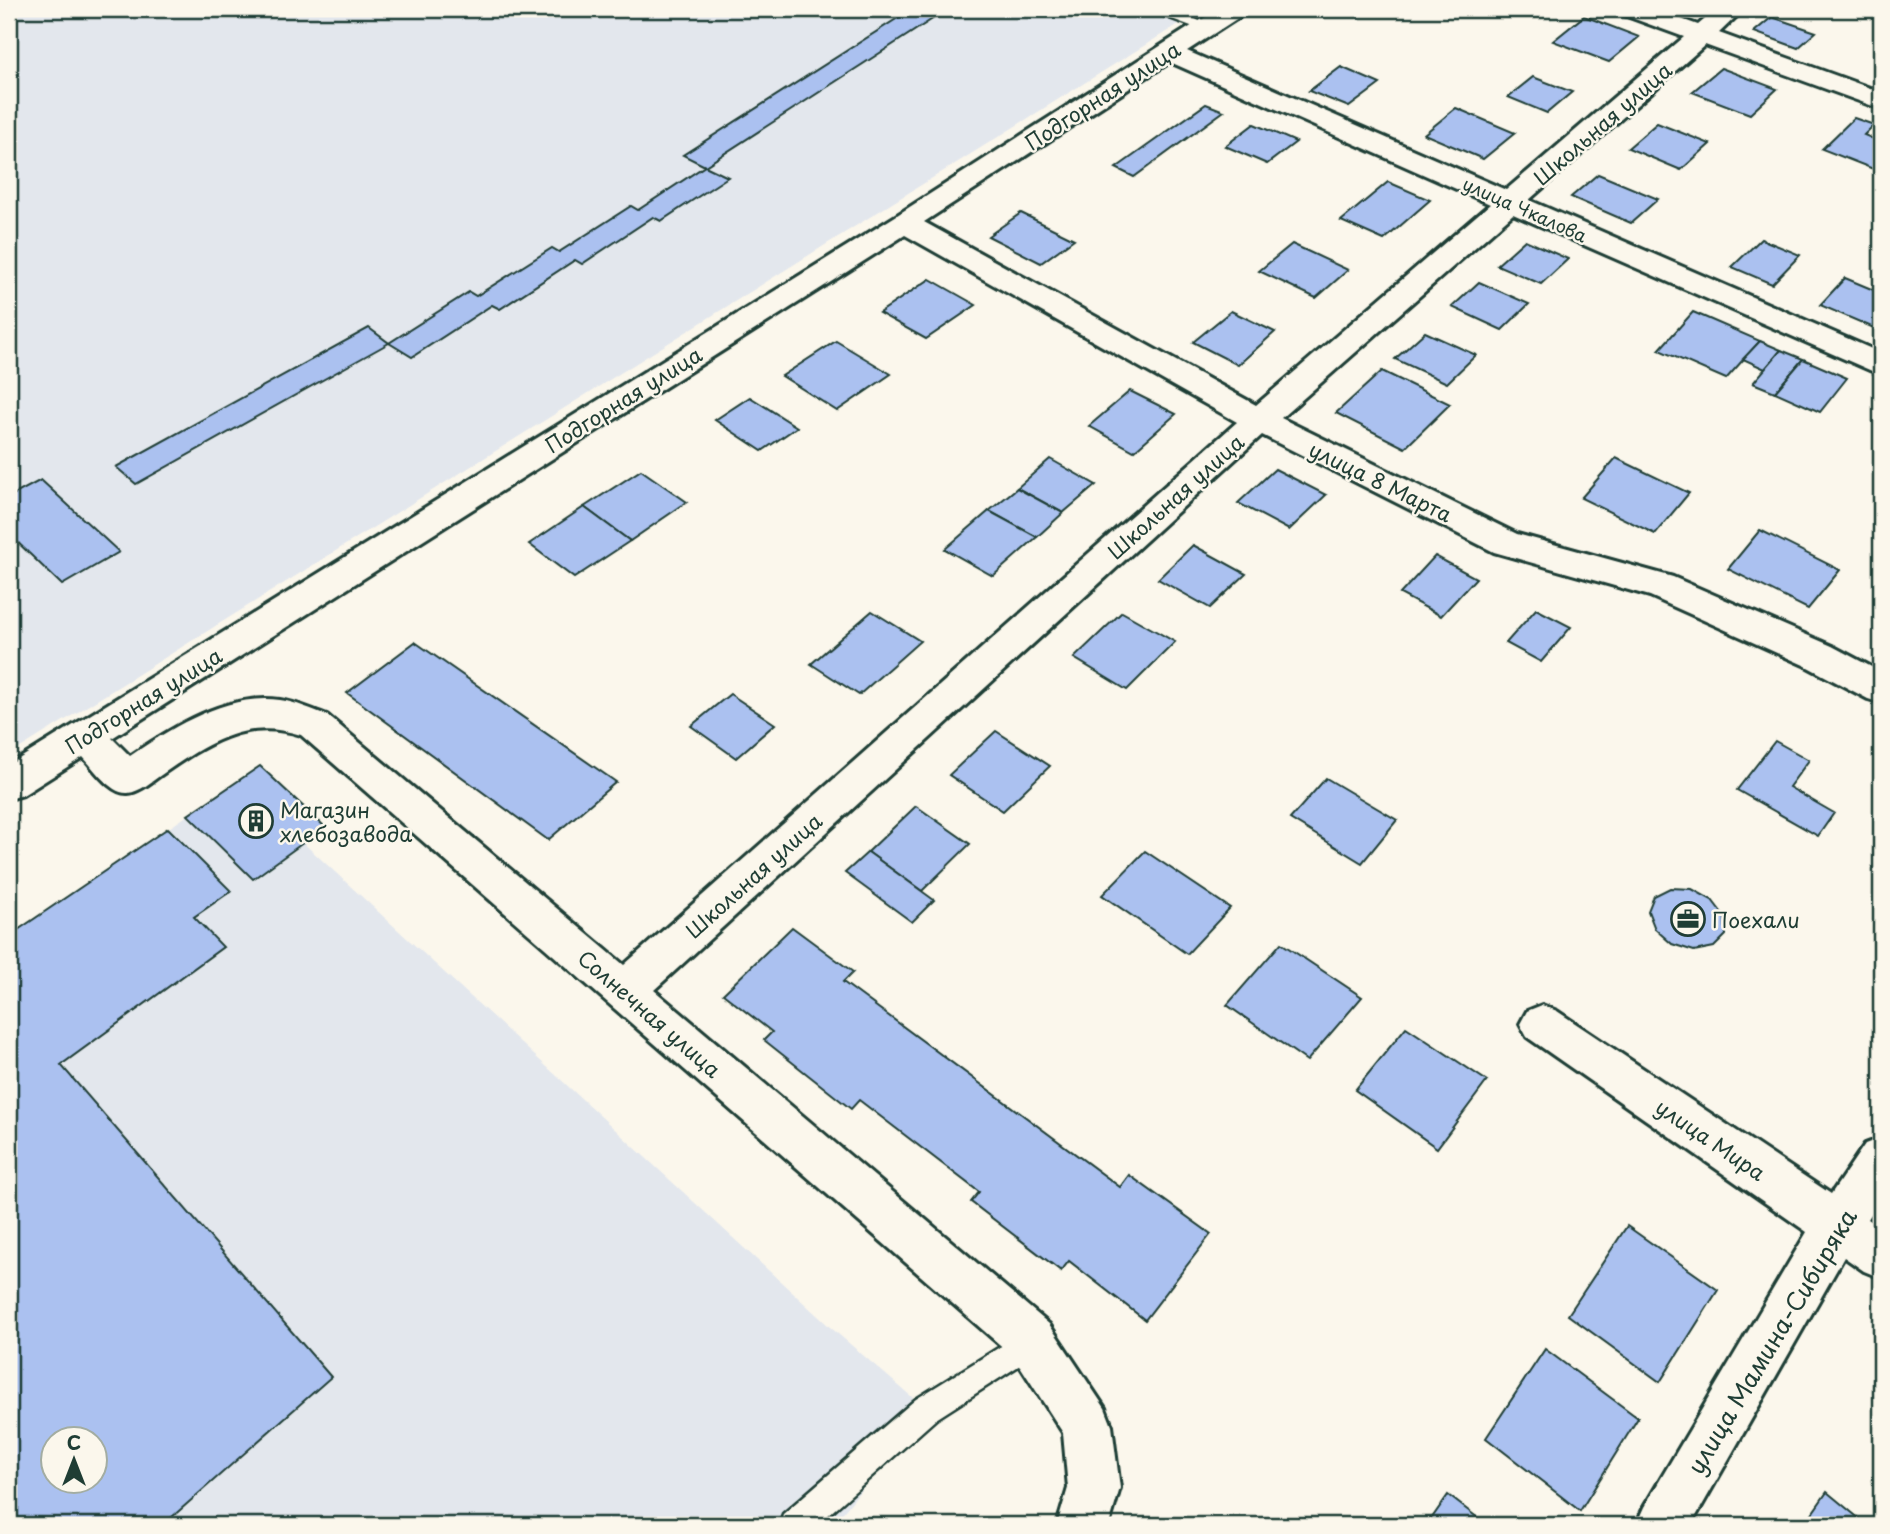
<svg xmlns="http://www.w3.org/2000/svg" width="1890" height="1534" viewBox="0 0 1890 1534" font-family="'Playpen Sans',sans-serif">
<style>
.built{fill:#e3e7ed;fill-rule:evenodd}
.building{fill:#abc1f0;stroke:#1f3d34;stroke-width:2;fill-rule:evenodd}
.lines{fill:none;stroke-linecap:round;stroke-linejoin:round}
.service-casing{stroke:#1f3d34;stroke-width:5}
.minor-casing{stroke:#1f3d34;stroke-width:6}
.service{fill:#fbf7ec;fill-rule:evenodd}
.minor{fill:#fbf7ec;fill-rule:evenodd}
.labels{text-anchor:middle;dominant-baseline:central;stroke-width:5;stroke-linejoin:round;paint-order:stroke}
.far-street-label{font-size:18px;fill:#1f3d34;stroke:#fbf7ec}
.street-label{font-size:21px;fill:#1f3d34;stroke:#fbf7ec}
.poi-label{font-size:21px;fill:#1f3d34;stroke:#fbf7ec;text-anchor:start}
.near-street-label{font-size:24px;fill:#1f3d34;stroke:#fbf7ec}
</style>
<rect width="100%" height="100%" fill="#fbf7ec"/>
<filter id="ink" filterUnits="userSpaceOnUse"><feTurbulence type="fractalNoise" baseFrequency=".0143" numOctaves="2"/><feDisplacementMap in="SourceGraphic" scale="14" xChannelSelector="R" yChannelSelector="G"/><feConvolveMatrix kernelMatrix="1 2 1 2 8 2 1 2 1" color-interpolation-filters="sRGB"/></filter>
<g filter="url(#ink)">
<g class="built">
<polygon points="9,9 1192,9 1198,12 9,755"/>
<path d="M237,782L830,1327L926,1409L833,1525H9V936ZM52,1440H94V1482H52Z"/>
</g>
<g class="building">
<polygon points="912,9 948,9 705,166 683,155"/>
<polygon points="1584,16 1639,37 1609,62 1553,41"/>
<polygon points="1772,17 1816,32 1798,48 1754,32"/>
<polygon points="1341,67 1380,84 1349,107 1309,91"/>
<polygon points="1721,68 1777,89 1750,114 1692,92"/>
<polygon points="1533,77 1572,92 1547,113 1508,97"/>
<polygon points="1206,104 1224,111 1134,177 1116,168"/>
<polygon points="1456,108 1515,133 1483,159 1424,134"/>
<polygon points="1854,118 1874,125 1864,135 1881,142 1881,172 1822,149"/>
<polygon points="1657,123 1710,144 1681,170 1628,148"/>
<polygon points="1254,124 1296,142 1267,164 1225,146"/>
<polygon points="705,166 728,177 661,221 653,217 582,264 575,260 500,309 492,305 412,357 389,343 469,292 476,296 552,248 559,252 631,206 638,210"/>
<polygon points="1598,174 1658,199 1631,223 1571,197"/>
<polygon points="1388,182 1430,200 1384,240 1341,221"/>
<polygon points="1021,213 1074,239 1041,263 988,236"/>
<polygon points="1761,239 1800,255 1772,284 1732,267"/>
<polygon points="1525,240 1568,259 1541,284 1497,265"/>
<polygon points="1292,244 1348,270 1316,298 1259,271"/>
<polygon points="1845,278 1881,293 1881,320 1874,328 1820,305"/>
<polygon points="930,279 976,305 926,339 879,313"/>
<polygon points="1479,282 1529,304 1502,330 1452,307"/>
<polygon points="1231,311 1275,332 1238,365 1193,342"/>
<polygon points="1693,312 1760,341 1726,379 1659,350"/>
<polygon points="369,328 389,343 136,484 116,467"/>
<polygon points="1425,332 1476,355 1447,383 1395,359"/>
<polygon points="836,341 891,374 837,411 782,376"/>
<polygon points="1760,341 1781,350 1765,369 1743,359"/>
<polygon points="1781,350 1803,359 1775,392 1753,383"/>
<polygon points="1803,359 1847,378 1820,412 1775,392"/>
<polygon points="1382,371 1450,404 1405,448 1336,413"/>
<polygon points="1130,391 1176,414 1134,451 1089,426"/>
<polygon points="750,397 797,427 762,451 715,420"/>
<polygon points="1616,458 1689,493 1655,534 1581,498"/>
<polygon points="1050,459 1096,485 1063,513 1017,488"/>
<polygon points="1275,469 1326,495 1289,530 1238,503"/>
<polygon points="641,470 687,502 630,541 584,507"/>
<polygon points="41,480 119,552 62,585 9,534 9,497"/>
<polygon points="1017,488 1063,513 1037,537 989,511"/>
<polygon points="584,507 630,541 574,578 529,544"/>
<polygon points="989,511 1037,537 993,576 945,549"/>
<polygon points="1760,530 1840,570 1808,609 1728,569"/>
<polygon points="1193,545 1246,574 1210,608 1158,579"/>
<polygon points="1435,556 1476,578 1441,616 1400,594"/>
<polygon points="1536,609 1571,627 1541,662 1506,643"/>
<polygon points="872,611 920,641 859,695 811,664"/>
<polygon points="1122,612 1175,642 1127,690 1074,658"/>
<polygon points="415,642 616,782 548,840 347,693"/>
<polygon points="730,694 775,724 736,758 691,726"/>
<polygon points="996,731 1050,766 1003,811 949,775"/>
<polygon points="1775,741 1809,760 1789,787 1834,813 1818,836 1737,790"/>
<polygon points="260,766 325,827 253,879 188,815"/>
<polygon points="1326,778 1397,820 1362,863 1290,819"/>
<polygon points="916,806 970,844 922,891 868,852"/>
<path d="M168,828L231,891L194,917L223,947L61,1065L331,1377L163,1525H9V936ZM52,1440H94V1482H52Z"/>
<polygon points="1145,851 1230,908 1187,954 1102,895"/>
<polygon points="868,852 934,900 912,922 845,873"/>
<polygon points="1670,888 1692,889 1712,900 1725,917 1726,935 1714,947 1694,951 1672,944 1655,929 1648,911 1654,896"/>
<polygon points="792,927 853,972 843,982 1120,1187 1129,1175 1211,1234 1145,1320 1069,1261 1061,1271 971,1202 979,1192 859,1100 851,1109 764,1040 772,1032 723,994"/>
<polygon points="1281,943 1362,997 1307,1061 1227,1005"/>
<polygon points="1406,1027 1487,1081 1437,1148 1355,1090"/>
<polygon points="1627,1226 1718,1290 1660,1382 1568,1315"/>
<polygon points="1545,1349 1638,1418 1580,1511 1486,1438"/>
<polygon points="1827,1492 1867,1525 1804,1525"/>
<polygon points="1448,1495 1487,1525 1427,1525"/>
</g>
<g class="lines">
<g class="service-casing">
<g id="service">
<polygon points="1151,9 1171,9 1214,27 1207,31 1202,30 1153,12"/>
<polygon points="1032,1327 1042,1331 1046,1341 1042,1351 936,1419 817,1525 779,1525 783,1514 916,1399"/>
</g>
</g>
<g class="minor-casing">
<g id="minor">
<path d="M1218,9H1247L1244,14L1187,51L1506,190L1684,37L1621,14L1618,9H1653L1698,25L1717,9H1744L1719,33L1881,92V109L1705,45L1529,200L1881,353V375L1513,214L1281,418L1517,534L1673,577L1832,646L1881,672V703L1868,699L1806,666L1650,596L1494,552L1262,435L654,990L1049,1324L1105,1408L1112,1426L1120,1488L1109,1525H1057L1068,1488L1063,1433L1015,1358L301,735C245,717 206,744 161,775C152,781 140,792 128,793C110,794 94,768 83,757L23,795L9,799V765L894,217ZM1170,62L1490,204L1256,405L924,222ZM905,235L1237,422L624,965L327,715C312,710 296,702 280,700C226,693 173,727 130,756L112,738Z"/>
<polygon points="1542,1005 1557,1011 1831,1194 1865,1144 1881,1138 1881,1198 1868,1219 1881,1228 1881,1278 1864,1271 1844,1257 1691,1525 1636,1525 1644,1507 1807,1232 1527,1037 1520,1024 1527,1011"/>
</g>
</g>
<use href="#service" class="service"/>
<use href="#minor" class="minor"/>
</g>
</g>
<defs>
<g id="building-ring" transform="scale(1.75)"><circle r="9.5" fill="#fbf7ec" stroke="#1f3d34" stroke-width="1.5"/><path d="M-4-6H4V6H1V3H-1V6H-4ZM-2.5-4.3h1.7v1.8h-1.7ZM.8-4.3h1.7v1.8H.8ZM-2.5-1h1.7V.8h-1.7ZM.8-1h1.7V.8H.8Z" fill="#1f3d34"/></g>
<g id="office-ring" transform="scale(1.75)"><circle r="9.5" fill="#fbf7ec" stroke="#1f3d34" stroke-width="1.5"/><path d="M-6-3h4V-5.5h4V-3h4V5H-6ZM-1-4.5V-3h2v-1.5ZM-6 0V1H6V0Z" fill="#1f3d34"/></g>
</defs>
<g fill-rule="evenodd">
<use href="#building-ring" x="256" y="821"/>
<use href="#office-ring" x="1688" y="919"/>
</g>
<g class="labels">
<g class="far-street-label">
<text transform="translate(1525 209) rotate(24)">улица Чкалова</text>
</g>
<g class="street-label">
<text transform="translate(1102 95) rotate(-33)">Подгорная улица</text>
<text transform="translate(1602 123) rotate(-41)">Школьная улица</text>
<text transform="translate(623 399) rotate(-32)">Подгорная улица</text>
<text transform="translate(1381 481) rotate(26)">улица 8 Марта</text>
<text transform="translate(1175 496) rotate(-42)">Школьная улица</text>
<text transform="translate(143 700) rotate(-32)">Подгорная улица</text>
<text transform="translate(753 875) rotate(-42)">Школьная улица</text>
<text transform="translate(650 1013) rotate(41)">Солнечная улица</text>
<text transform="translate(1711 1139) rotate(34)">улица Мира</text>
</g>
<g class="poi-label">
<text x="280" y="809">Магазин<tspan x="280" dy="24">хлебозавода</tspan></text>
<text x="1712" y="919">Поехали</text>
</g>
<g class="near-street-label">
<text transform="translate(1771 1341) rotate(-59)">улица Мамина-Сибиряка</text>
</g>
</g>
<rect width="1890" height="1534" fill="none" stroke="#fbf7ec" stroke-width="35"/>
<rect x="18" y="18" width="1855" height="1499" fill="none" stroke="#1f3d34" stroke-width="2.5" filter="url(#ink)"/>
<g transform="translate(74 1460)"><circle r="33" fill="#fbf7ec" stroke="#a3ada2" stroke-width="2"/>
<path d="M0-5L12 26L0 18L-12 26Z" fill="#1f3d34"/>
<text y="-10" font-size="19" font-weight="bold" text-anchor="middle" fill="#1f3d34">С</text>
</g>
</svg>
